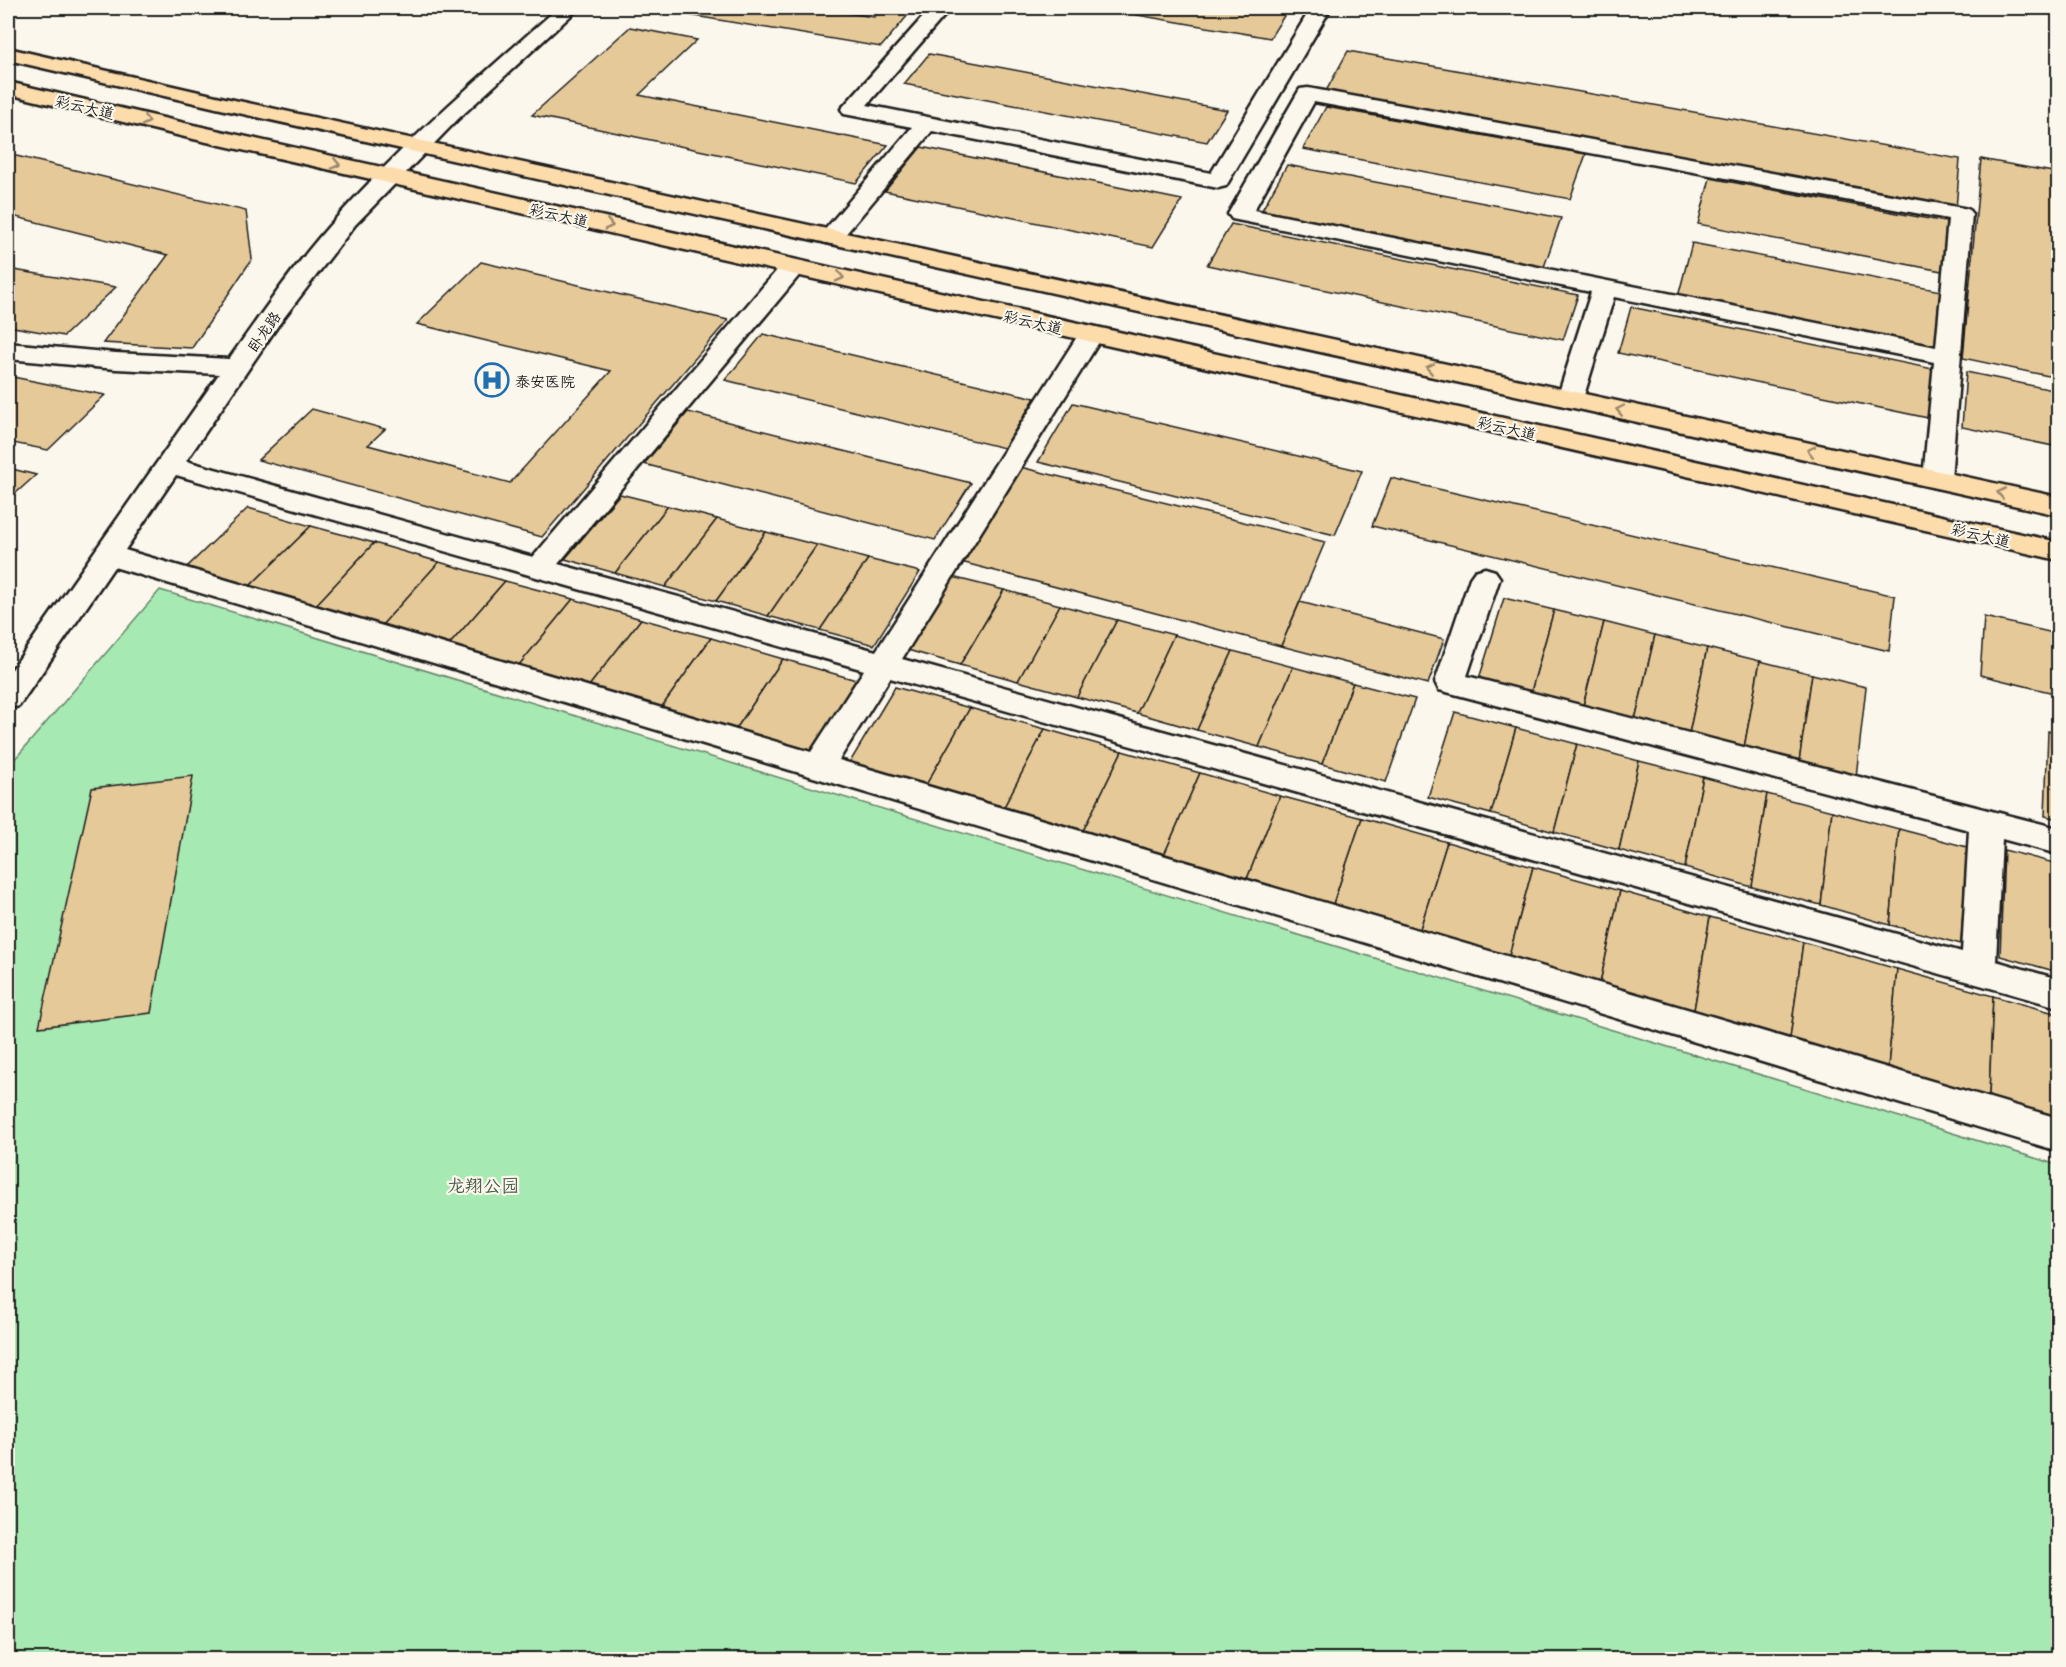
<svg xmlns="http://www.w3.org/2000/svg" width="2066" height="1667" viewBox="0 0 2066 1667" font-family="'Playpen Sans','LXGW WenKai TC',sans-serif">
<style>
.green{fill:#a7e9b2;stroke:#628267;stroke-width:1.5}
.building{fill:#e5c999;stroke:#1c1c1c;stroke-width:1.5}
.lines{fill:none;stroke-linecap:round;stroke-linejoin:round}
.minor-casing{stroke:#1c1c1c;stroke-width:5}
.major-casing{stroke:#1c1c1c;stroke-width:5}
.minor{fill:#fbf7ec;fill-rule:evenodd}
.major{fill:#fddcac;fill-rule:evenodd}
.oneway{stroke:#98866b}
.labels{text-anchor:middle;dominant-baseline:central;stroke-width:4.5;stroke-linejoin:round;paint-order:stroke}
.far-street-label{font-size:15px;fill:#1c1c1c;stroke:#fbf7ec}
.far-poi-label{font-size:15px;fill:#1c1c1c;stroke:#fbf7ec;text-anchor:start}
.park-label{font-size:18px;fill:#465a49;stroke:#fbf7ec}
</style>
<rect width="100%" height="100%" fill="#fbf7ec"/>
<filter id="ink" filterUnits="userSpaceOnUse"><feTurbulence type="fractalNoise" baseFrequency=".0167" numOctaves="2"/><feDisplacementMap in="SourceGraphic" scale="12" xChannelSelector="R" yChannelSelector="G"/><feConvolveMatrix kernelMatrix="1 2 1 2 8 2 1 2 1" color-interpolation-filters="sRGB"/></filter>
<g filter="url(#ink)">
<polygon class="green" points="160,590 2058,1165 2058,1659 8,1660 8,767"/>
<g class="building">
<polygon points="423,8 462,8 456,13"/>
<polygon points="647,8 814,8 874,17 882,8 914,8 881,47"/>
<polygon points="1097,8 1289,8 1270,38"/>
<polygon points="630,27 697,40 639,95 888,145 856,183 532,115"/>
<polygon points="1348,51 1960,159 1956,209 1325,93"/>
<polygon points="929,54 1227,110 1207,142 904,84"/>
<polygon points="1326,107 1586,154 1570,199 1303,149"/>
<polygon points="921,147 1182,200 1153,247 885,191"/>
<polygon points="8,154 246,211 252,259 192,348 103,343 168,255 8,215"/>
<polygon points="1981,159 2058,173 2058,378 1963,358"/>
<polygon points="1287,165 1561,218 1544,267 1262,210"/>
<polygon points="1710,178 1951,223 1947,272 1698,224"/>
<polygon points="1231,224 1578,295 1563,340 1207,265"/>
<polygon points="1692,243 1946,292 1941,349 1678,297"/>
<polygon points="481,262 728,320 542,537 258,460 312,409 385,429 368,445 510,483 611,371 417,324"/>
<polygon points="8,269 116,287 64,336 8,326"/>
<polygon points="1631,307 1938,370 1933,419 1618,353"/>
<polygon points="763,334 1035,398 1004,448 725,380"/>
<polygon points="1966,372 2058,391 2058,447 1962,427"/>
<polygon points="8,376 68,388 105,395 48,450 8,442 10,434 8,433"/>
<polygon points="1073,403 1362,471 1335,535 1038,462"/>
<polygon points="688,412 971,483 935,540 644,464"/>
<polygon points="1020,467 1325,542 1281,646 961,562"/>
<polygon points="8,468 36,475 8,500"/>
<polygon points="1391,478 1895,596 1889,651 1372,526"/>
<polygon points="620,494 668,506 615,573 565,559"/>
<polygon points="668,506 717,519 665,587 615,573"/>
<polygon points="248,508 311,526 250,586 187,567"/>
<polygon points="717,519 766,532 716,601 665,587"/>
<polygon points="311,526 374,543 315,606 250,586"/>
<polygon points="766,532 817,545 768,616 716,601"/>
<polygon points="374,543 439,562 382,625 315,606"/>
<polygon points="817,545 868,559 820,630 768,616"/>
<polygon points="868,559 920,572 874,645 820,630"/>
<polygon points="439,562 505,581 449,645 382,625"/>
<polygon points="948,576 1004,590 960,665 904,649"/>
<polygon points="505,581 573,599 519,665 449,645"/>
<polygon points="1004,590 1060,605 1018,681 960,665"/>
<polygon points="1504,598 1554,610 1531,692 1479,679"/>
<polygon points="573,599 641,619 589,686 519,665"/>
<polygon points="1300,602 1444,639 1428,684 1281,646"/>
<polygon points="1060,605 1117,620 1077,697 1018,681"/>
<polygon points="1554,610 1604,622 1583,706 1531,692"/>
<polygon points="1984,617 2058,634 2058,694 1980,675"/>
<polygon points="641,619 711,638 661,708 589,686"/>
<polygon points="1117,620 1174,635 1137,713 1077,697"/>
<polygon points="1604,622 1655,635 1635,720 1583,706"/>
<polygon points="1174,635 1233,651 1197,730 1137,713"/>
<polygon points="1655,635 1707,648 1689,734 1635,720"/>
<polygon points="711,638 783,659 736,729 661,708"/>
<polygon points="1707,648 1760,661 1744,748 1689,734"/>
<polygon points="1233,651 1293,667 1259,747 1197,730"/>
<polygon points="783,659 856,680 811,751 736,729"/>
<polygon points="1760,661 1812,674 1799,762 1744,748"/>
<polygon points="1293,667 1353,683 1322,764 1259,747"/>
<polygon points="1812,674 1866,687 1856,777 1799,762"/>
<polygon points="1353,683 1415,699 1386,782 1322,764"/>
<polygon points="895,687 970,708 926,785 850,762"/>
<polygon points="970,708 1045,729 1004,807 926,785"/>
<polygon points="1455,712 1516,728 1491,814 1428,797"/>
<polygon points="1516,728 1577,744 1554,832 1491,814"/>
<polygon points="1045,729 1122,751 1083,831 1004,807"/>
<polygon points="2048,731 2058,734 2058,819 2045,816"/>
<polygon points="1577,744 1639,761 1619,850 1554,832"/>
<polygon points="1122,751 1200,773 1164,855 1083,831"/>
<polygon points="1639,761 1703,777 1685,868 1619,850"/>
<polygon points="1200,773 1280,796 1247,879 1164,855"/>
<polygon points="193,776 151,1013 39,1027 92,788"/>
<polygon points="1703,777 1767,794 1752,887 1685,868"/>
<polygon points="1767,794 1832,811 1821,905 1752,887"/>
<polygon points="1280,796 1362,818 1333,904 1247,879"/>
<polygon points="1832,811 1899,829 1890,925 1821,905"/>
<polygon points="1362,818 1447,842 1420,929 1333,904"/>
<polygon points="1899,829 1967,847 1961,944 1890,925"/>
<polygon points="1447,842 1533,867 1509,956 1420,929"/>
<polygon points="2004,850 2058,864 2058,972 2000,956"/>
<polygon points="1533,867 1620,891 1600,983 1509,956"/>
<polygon points="1620,891 1710,917 1694,1010 1600,983"/>
<polygon points="1710,917 1803,942 1790,1039 1694,1010"/>
<polygon points="1803,942 1897,969 1888,1068 1790,1039"/>
<polygon points="1897,969 1993,996 1989,1097 1888,1068"/>
<polygon points="1993,996 2058,1014 2058,1118 1989,1097"/>
</g>
<g class="lines">
<g class="minor-casing">
<g id="minor">
<path d="M558,8H579L458,119L355,225L279,324L186,461L533,557L784,262L793,260L802,262L805,267L802,272L558,564L876,651L1082,329L1091,326L1100,329L1104,334L902,659L1962,952L1969,830L1439,690L1435,682L1470,578L1475,571L1485,568L1495,571L1500,578L1467,676L2058,828V854L2002,839L1996,961L2058,979V1007L890,678L839,760L2058,1118V1151L114,567L19,706L8,709V675L219,374L116,369L8,359V343L116,353L229,359C264,310 299,258 340,214C407,140 483,74 558,8ZM176,475L864,670L811,752L125,550Z"/>
<polygon points="931,8 951,8 867,105 1211,173 1311,8 1331,8 1226,186 1218,188 932,131 839,242 831,244 823,242 819,237 823,232 912,127 844,114 841,109"/>
<path d="M1308,88L1968,209L1972,214L1951,479L1947,485L1937,488L1927,485L1923,479L1934,362L1614,297L1583,399L1579,405L1570,407L1561,405L1557,399L1591,292L1232,219L1228,214L1297,94L1300,89ZM1314,102L1948,219L1936,347L1254,210Z"/>
</g>
</g>
<g class="major-casing">
<g id="major">
<polygon points="8,48 225,98 2058,497 2058,515 225,110 8,60"/>
<polygon points="8,82 189,124 2058,542 2058,560 189,138 8,94"/>
</g>
</g>
<use href="#minor" class="minor"/>
<use href="#major" class="major"/>
</g>
<defs><path id="oneway-chevron" d="M-2-3.5L2.5 0L-2 3.5" fill="none" stroke-width="1.6" stroke-linecap="round" stroke-linejoin="round" transform="scale(1.5)"/></defs>
<g class="oneway">
<use href="#oneway-chevron" transform="translate(146 121) rotate(13)"/>
<use href="#oneway-chevron" transform="translate(336 164) rotate(13)"/>
<use href="#oneway-chevron" transform="translate(609 225) rotate(13)"/>
<use href="#oneway-chevron" transform="translate(840 277) rotate(13)"/>
<use href="#oneway-chevron" transform="translate(1430 368) rotate(-168)"/>
<use href="#oneway-chevron" transform="translate(1620 410) rotate(-168)"/>
<use href="#oneway-chevron" transform="translate(1811 451) rotate(-168)"/>
<use href="#oneway-chevron" transform="translate(2001 493) rotate(-168)"/>
</g>
</g>
<defs>
<g id="hospital-ring" transform="scale(1.725)"><circle r="9.5" fill="#fbf7ec" stroke="#1f6fb2" stroke-width="1.5"/><path d="M-5-5h3v3.5h4V-5h3V5h-3V1.5h-4V5h-3Z" fill="#1f6fb2"/></g>
</defs>
<g fill-rule="evenodd">
<use href="#hospital-ring" x="492" y="380"/>
</g>
<g class="labels">
<g class="far-street-label">
<text transform="translate(85 106) rotate(13)">彩云大道</text>
<text transform="translate(559 214) rotate(13)">彩云大道</text>
<text transform="translate(1033 321) rotate(13)">彩云大道</text>
<text transform="translate(263 331) rotate(-55)">卧龙路</text>
<text transform="translate(1507 427) rotate(13)">彩云大道</text>
<text transform="translate(1981 534) rotate(13)">彩云大道</text>
</g>
<g class="far-poi-label">
<text x="515" y="380">泰安医院</text>
</g>
<g class="park-label">
<text x="483" y="1184">龙翔公园</text>
</g>
</g>
<rect width="2066" height="1667" fill="none" stroke="#fbf7ec" stroke-width="30"/>
<rect x="15" y="15" width="2036" height="1637" fill="none" stroke="#1c1c1c" stroke-width="2" filter="url(#ink)"/>
</svg>
